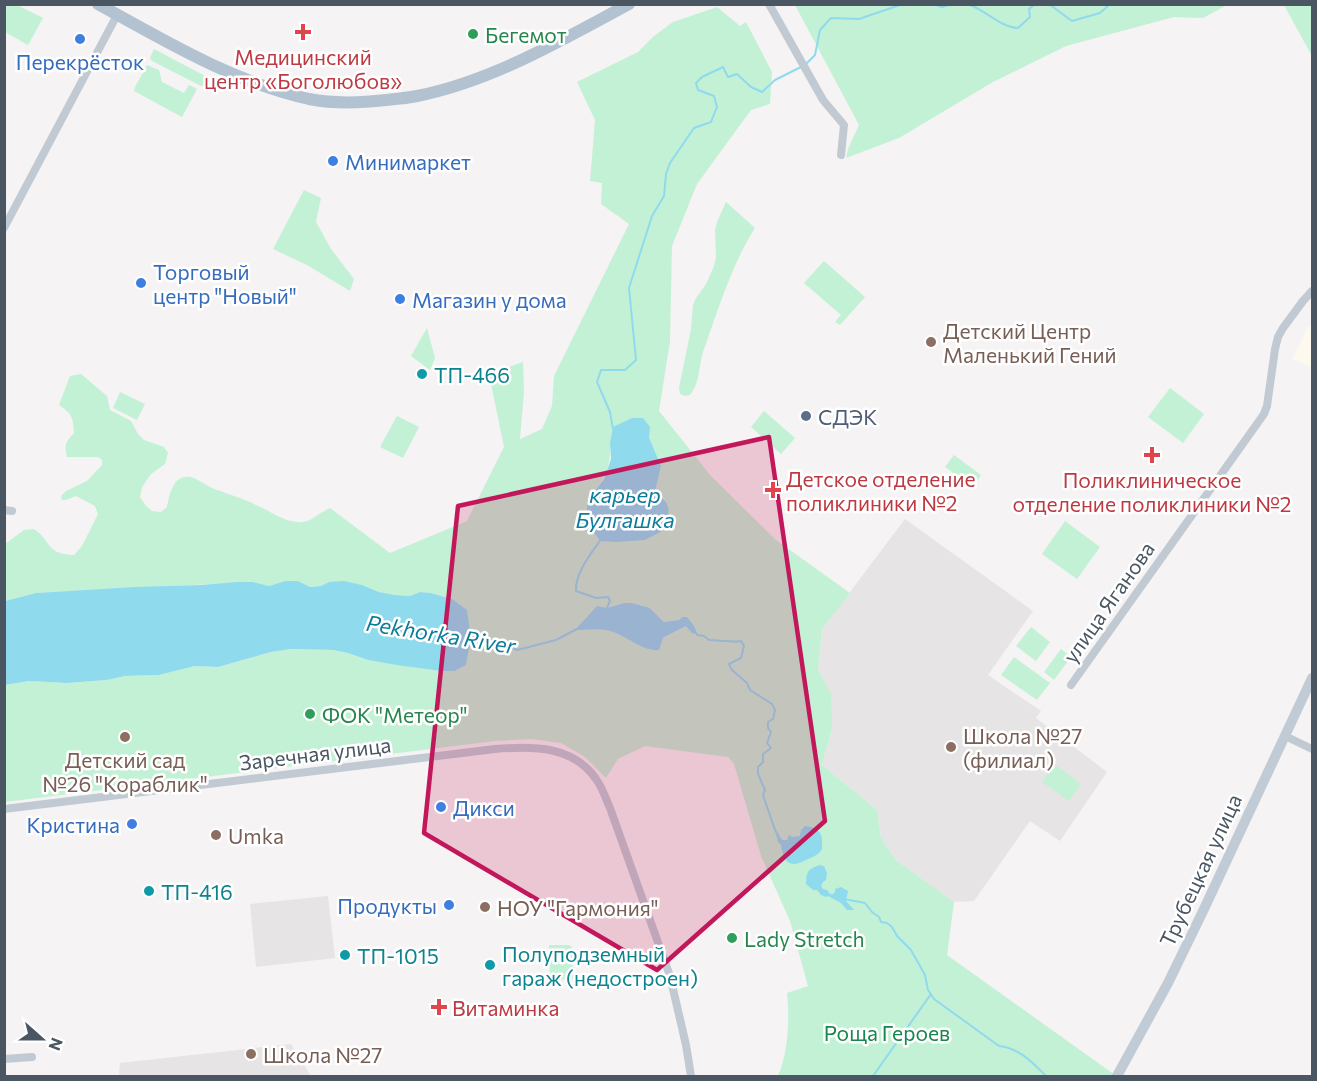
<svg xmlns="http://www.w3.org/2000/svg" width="1317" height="1081" viewBox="0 0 1317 1081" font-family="Commissioner,sans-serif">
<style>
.commercial{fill:#fdf9ef}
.education{fill:#e6e4e5}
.green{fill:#c3f1d5;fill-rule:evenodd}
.water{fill:#90daee}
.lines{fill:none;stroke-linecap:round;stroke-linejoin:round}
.stream{stroke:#90daee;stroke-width:2}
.street{stroke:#c1cad2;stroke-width:8}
.secondary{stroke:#c1cbd6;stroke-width:10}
.primary{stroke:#b3c2d1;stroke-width:12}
.marked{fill:#c2185b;fill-opacity:0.2;stroke:#c2185b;stroke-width:4.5;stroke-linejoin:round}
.health-dot{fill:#e0444e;stroke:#fff;stroke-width:2}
.leisure-dot{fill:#2e9e5b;stroke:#fff;stroke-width:2}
.shop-dot{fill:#3f7fe0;stroke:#fff;stroke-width:2}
.education-dot{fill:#8d6e63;stroke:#fff;stroke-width:2}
.culture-dot{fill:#0f9aa8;stroke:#fff;stroke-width:2}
.service-dot{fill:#5c6f8a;stroke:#fff;stroke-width:2}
.labels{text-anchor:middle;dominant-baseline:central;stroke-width:5;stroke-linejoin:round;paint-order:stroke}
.leisure-label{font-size:21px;fill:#27864d;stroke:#fff;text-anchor:start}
.health-label{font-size:21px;fill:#be3a42;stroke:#fff}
.shop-label{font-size:21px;fill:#366cbe;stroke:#fff;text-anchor:start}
.education-label{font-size:21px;fill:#785e54;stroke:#fff;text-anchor:start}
.culture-label{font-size:21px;fill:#0d838f;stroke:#fff;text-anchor:start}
.service-label{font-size:21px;fill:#4e5e75;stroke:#fff;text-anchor:start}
.street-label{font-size:21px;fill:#4a5661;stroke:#fff}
.park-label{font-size:21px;fill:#17864f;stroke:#fff}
.water-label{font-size:22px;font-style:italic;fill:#0c7c9b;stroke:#fff}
</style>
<rect width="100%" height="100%" fill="#f5f3f3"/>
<polygon class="commercial" points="1309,325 1312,326 1312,367 1292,359"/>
<g class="education">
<polygon points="905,519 1033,611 988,675 1041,711 1036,718 1107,772 1060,841 1030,821 974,901 954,902 896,860 881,838 877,810 822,765 832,729 818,670 822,629"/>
<polygon points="328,896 335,958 256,967 250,904"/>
<polygon points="291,1044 311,1076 119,1076 120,1063"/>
</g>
<g class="green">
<polygon points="4,5 17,5 43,18 28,45 5,32"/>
<polygon points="795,5 1227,5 1203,18 1174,17 1066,46 993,82 899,138 846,158 848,149 859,125"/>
<polygon points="1284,5 1312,5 1312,56"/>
<path d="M717,7L740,26L746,22L772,72L770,104L751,110L697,184L672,246L670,341L659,411L711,476L776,540L850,593L822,629L818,670L831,694L832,729L822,765L877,810L881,838L896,860L954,902L947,955L1115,1075L1114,1076H778C788,1054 790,1017 787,993L808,986L790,921L761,856L734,764L728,757L645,746L618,759L606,778L585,757L561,743L531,739L495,741L5,802V685L29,681L67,683L107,680L125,676L159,675L195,666L218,667L271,652L291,649L333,650L348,653L368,660L396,665L441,671H455L466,665L471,638L452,599L431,593L420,592L410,596L395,595L379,592L362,585L329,582L321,586L310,587L298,581H285L269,586L253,582L36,593L5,601V544L24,530L34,529C52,541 45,554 74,555L82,546L98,514L95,506L76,496L66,500H62L61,496L66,491L87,481L102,465V460L98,457H67C64,444 66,442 74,433C73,417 72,414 59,405L70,376L81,374L107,396L110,410L131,421L138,434L144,440L164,447L168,453L165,464L151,474L142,487L140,497L146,506L152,511L161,512L167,507C169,496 173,474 190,477C196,478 204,484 210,487C226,494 243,498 258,506C270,511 283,521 297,522C310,524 318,513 330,508L390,553L467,521L504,447L489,374L523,362L524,392L520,439L542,429L552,406L554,376L629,224L601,204L602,183L590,181L595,120L577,82L638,52L654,36L673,22ZM649,437L661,466L655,492L665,499L600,541L596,535L587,501C604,479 611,471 610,443ZM624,603H632L650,608L664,622L679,620L682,617L686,626L646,648C636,642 617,631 606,630C597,628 586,631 576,629L607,608Z"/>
<polygon points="154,49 209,78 204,86 201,86 152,61 150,58"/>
<polygon points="147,65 159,70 162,82 184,93 189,85 197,89 182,117 134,91 135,87"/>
<polygon points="304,190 321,198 316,222 331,249 354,279 350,291 307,265 273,249"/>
<path d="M726,202L755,228C731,266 718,310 703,352C699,364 700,381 692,392C690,396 689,395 685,396L680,394L679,388L691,329L693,305L696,298L706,284L714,266L716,257L715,230L717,222Z"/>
<polygon points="824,261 865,297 840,325 835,322 841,315 804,283"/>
<polygon points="427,328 435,358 430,370 411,356"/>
<polygon points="1170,388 1204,414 1183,443 1148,417"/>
<polygon points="120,392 145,404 137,420 113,408"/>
<polygon points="764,411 795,438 781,454 751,427"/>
<polygon points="397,416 419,427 403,458 380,447"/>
<polygon points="954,455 981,475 973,487 945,467"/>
<polygon points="1065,521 1100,547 1077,579 1042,554"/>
<polygon points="1031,627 1050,642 1036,661 1016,646"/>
<polygon points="1061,649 1071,657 1054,680 1044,672"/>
<polygon points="1014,657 1050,683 1037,700 1001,675"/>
<polygon points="1054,764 1081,784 1069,801 1042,782"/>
<polygon points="549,945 569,945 572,947 573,979 550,980"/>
</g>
<g class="water">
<path d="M632,418H643L650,427L649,437L661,466L655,492C673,505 669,510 666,529L645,540L617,542L600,541L587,522V501L604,479L611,459L610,443L613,427Z"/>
<polygon points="285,581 298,581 310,587 321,586 329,582 344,581 362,585 379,592 395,595 410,596 420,592 431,593 452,599 467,610 471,638 466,665 455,671 441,671 396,665 368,660 348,653 333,650 291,649 271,652 218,667 195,666 159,675 125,676 107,680 67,683 29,681 5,685 5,601 36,593 135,587 201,585 237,582 253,582 269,586"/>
<path d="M624,603H632L650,608L664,622L679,620L682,617H687L694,626L698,635L692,633L686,626L663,638L659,650C640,652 624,632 605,630C596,629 585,630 575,630L597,606L607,608Z"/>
<path d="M805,826C817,828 823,831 822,844C822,849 823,849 819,853C816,856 810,858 806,860C790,868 784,864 781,845L778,842L776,834L783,840H787L789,835L793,837L800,836L801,830Z"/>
<path d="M819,865L824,866L827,873L826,880L823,882L821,886L823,889L827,890L830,894H833L835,892V889L841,887L848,891L846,901L854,910H847L841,903L828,896L826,897L821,895L817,890H813L806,884C807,871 807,870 819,865Z"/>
</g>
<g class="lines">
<g class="stream">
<polyline points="934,4 942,7 952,4"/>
<path d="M967,4C985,9 999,27 1018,28L1030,17L1029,9L1035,4"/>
<polyline points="1049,4 1072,21 1100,13 1110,4"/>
<polyline points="806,64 815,55 820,30 831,18 859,19 903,4"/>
<polyline points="613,429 610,412 597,382 601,370 625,370 636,360 629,288 652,216 664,196 666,174 670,163 694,128 711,122 717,107 714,96 698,90 696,83 702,77 723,67 728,77 737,74 751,87 762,92 775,80 801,67"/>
<path d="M601,539C591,554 575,573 576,591L596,598L608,597L610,601L606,610"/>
<path d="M697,635L704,636L709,640C720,640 730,643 741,641L744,646L741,658L729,664L732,670L747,683L750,690L772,704L775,710L773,719L768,722V728L771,732L767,743L771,748L763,754V762L758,767V774L765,790L763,795L775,830L779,837"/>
<polyline points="471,638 499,641 517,650 556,640 577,629"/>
<path d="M844,899L865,903L872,912L879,917L881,922L887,923L892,927L897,936L911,950L925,975L928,990L934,999L999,1046C1019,1048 1032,1062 1046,1076"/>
<polyline points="873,1076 931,994"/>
</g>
<g class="street">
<polyline points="769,4 823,100 844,125 841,155"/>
<polyline points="4,228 117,15"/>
<polyline points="4,510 12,511"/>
<polyline points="1071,685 1264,414 1267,406 1275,349 1278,337 1283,328 1303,301 1312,291"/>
<polyline points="1285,736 1312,749"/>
<path d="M4,809L495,749C533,746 575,745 598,782C603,790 606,799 610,808L670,976L686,1045L691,1076"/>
<polyline points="4,1059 32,1057"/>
</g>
<polyline class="secondary" points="1117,1076 1168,983 1204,909 1312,678"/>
<path class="primary" d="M98,4C165,41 233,82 309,99C334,104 360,103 386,100C396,99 407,98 417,96C492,81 562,40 629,4"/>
</g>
<path class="marked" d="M769,437L825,821L657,970L424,833L458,506Z"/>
<g class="health-dot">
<path d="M300 23h6v6h6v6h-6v6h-6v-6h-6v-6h6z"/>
<path d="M1149 446h6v6h6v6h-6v6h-6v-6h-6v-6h6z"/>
<path d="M770 481h6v6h6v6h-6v6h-6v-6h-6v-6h6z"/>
<path d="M436 998h6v6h6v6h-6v6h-6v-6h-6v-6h6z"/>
</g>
<g class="leisure-dot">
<circle cx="473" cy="34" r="6"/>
<circle cx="310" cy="714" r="6"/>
<circle cx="732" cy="938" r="6"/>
</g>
<g class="shop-dot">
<circle cx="80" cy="39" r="6"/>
<circle cx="333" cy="161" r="6"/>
<circle cx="141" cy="283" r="6"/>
<circle cx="400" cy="299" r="6"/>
<circle cx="441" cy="807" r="6"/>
<circle cx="132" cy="824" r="6"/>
<circle cx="449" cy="905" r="6"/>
</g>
<g class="education-dot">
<circle cx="931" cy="342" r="6"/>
<circle cx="125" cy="737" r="6"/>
<circle cx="951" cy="747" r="6"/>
<circle cx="216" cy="835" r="6"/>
<circle cx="485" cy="907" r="6"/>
<circle cx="251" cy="1054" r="6"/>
</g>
<g class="culture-dot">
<circle cx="422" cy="374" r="6"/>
<circle cx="149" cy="891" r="6"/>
<circle cx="345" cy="955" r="6"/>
<circle cx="490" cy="965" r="6"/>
</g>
<circle class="service-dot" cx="806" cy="416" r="6"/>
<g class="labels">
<g class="leisure-label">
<text x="485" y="34">Бегемот</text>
<text x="322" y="714">ФОК "Метеор"</text>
<text x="744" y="938">Lady Stretch</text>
</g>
<g class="health-label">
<text x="303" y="56">Медицинский<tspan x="303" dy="24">центр «Боголюбов»</tspan></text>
<text x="786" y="478" text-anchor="start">Детское отделение<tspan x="786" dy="24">поликлиники №2</tspan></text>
<text x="1152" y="479">Поликлиническое<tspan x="1152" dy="24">отделение поликлиники №2</tspan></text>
<text x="452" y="1007" text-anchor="start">Витаминка</text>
</g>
<g class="shop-label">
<text x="80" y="61" text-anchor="middle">Перекрёсток</text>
<text x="345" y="161">Минимаркет</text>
<text x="153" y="271">Торговый<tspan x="153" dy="24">центр "Новый"</tspan></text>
<text x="412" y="299">Магазин у дома</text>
<text x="453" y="807">Дикси</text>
<text x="120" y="824" text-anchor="end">Кристина</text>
<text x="437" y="905" text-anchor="end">Продукты</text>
</g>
<g class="education-label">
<text x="943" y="330">Детский Центр<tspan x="943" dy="24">Маленький Гений</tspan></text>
<text x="963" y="735">Школа №27<tspan x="963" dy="24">(филиал)</tspan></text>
<text x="125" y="759" text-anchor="middle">Детский сад<tspan x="125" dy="24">№26 "Кораблик"</tspan></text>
<text x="228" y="835">Umka</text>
<text x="497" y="907">НОУ "Гармония"</text>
<text x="263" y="1054">Школа №27</text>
</g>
<g class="culture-label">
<text x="434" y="374">ТП-466</text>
<text x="161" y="891">ТП-416</text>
<text x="502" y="953">Полуподземный<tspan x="502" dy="24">гараж (недостроен)</tspan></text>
<text x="357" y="955">ТП-1015</text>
</g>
<g class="service-label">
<text x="818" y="416">СДЭК</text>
</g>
<g class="street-label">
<text transform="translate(1108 602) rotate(-55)">улица Яганова</text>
<text transform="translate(315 753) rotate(-7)">Заречная улица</text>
<text transform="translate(1200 870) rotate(-65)">Трубецкая улица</text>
</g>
<g class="park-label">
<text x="887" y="1032">Роща Героев</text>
</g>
<g class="water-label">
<text x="625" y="494">карьер<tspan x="625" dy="25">Булгашка</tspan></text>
<text transform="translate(441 634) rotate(9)">Pekhorka River</text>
</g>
</g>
<rect width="1317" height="1081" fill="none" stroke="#4a5661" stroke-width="12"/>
<g transform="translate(42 1039) rotate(111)" stroke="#ffffff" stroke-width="4.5" paint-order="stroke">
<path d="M0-4.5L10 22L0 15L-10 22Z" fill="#4a5661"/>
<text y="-9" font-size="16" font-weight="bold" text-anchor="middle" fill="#4a5661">N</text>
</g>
</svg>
